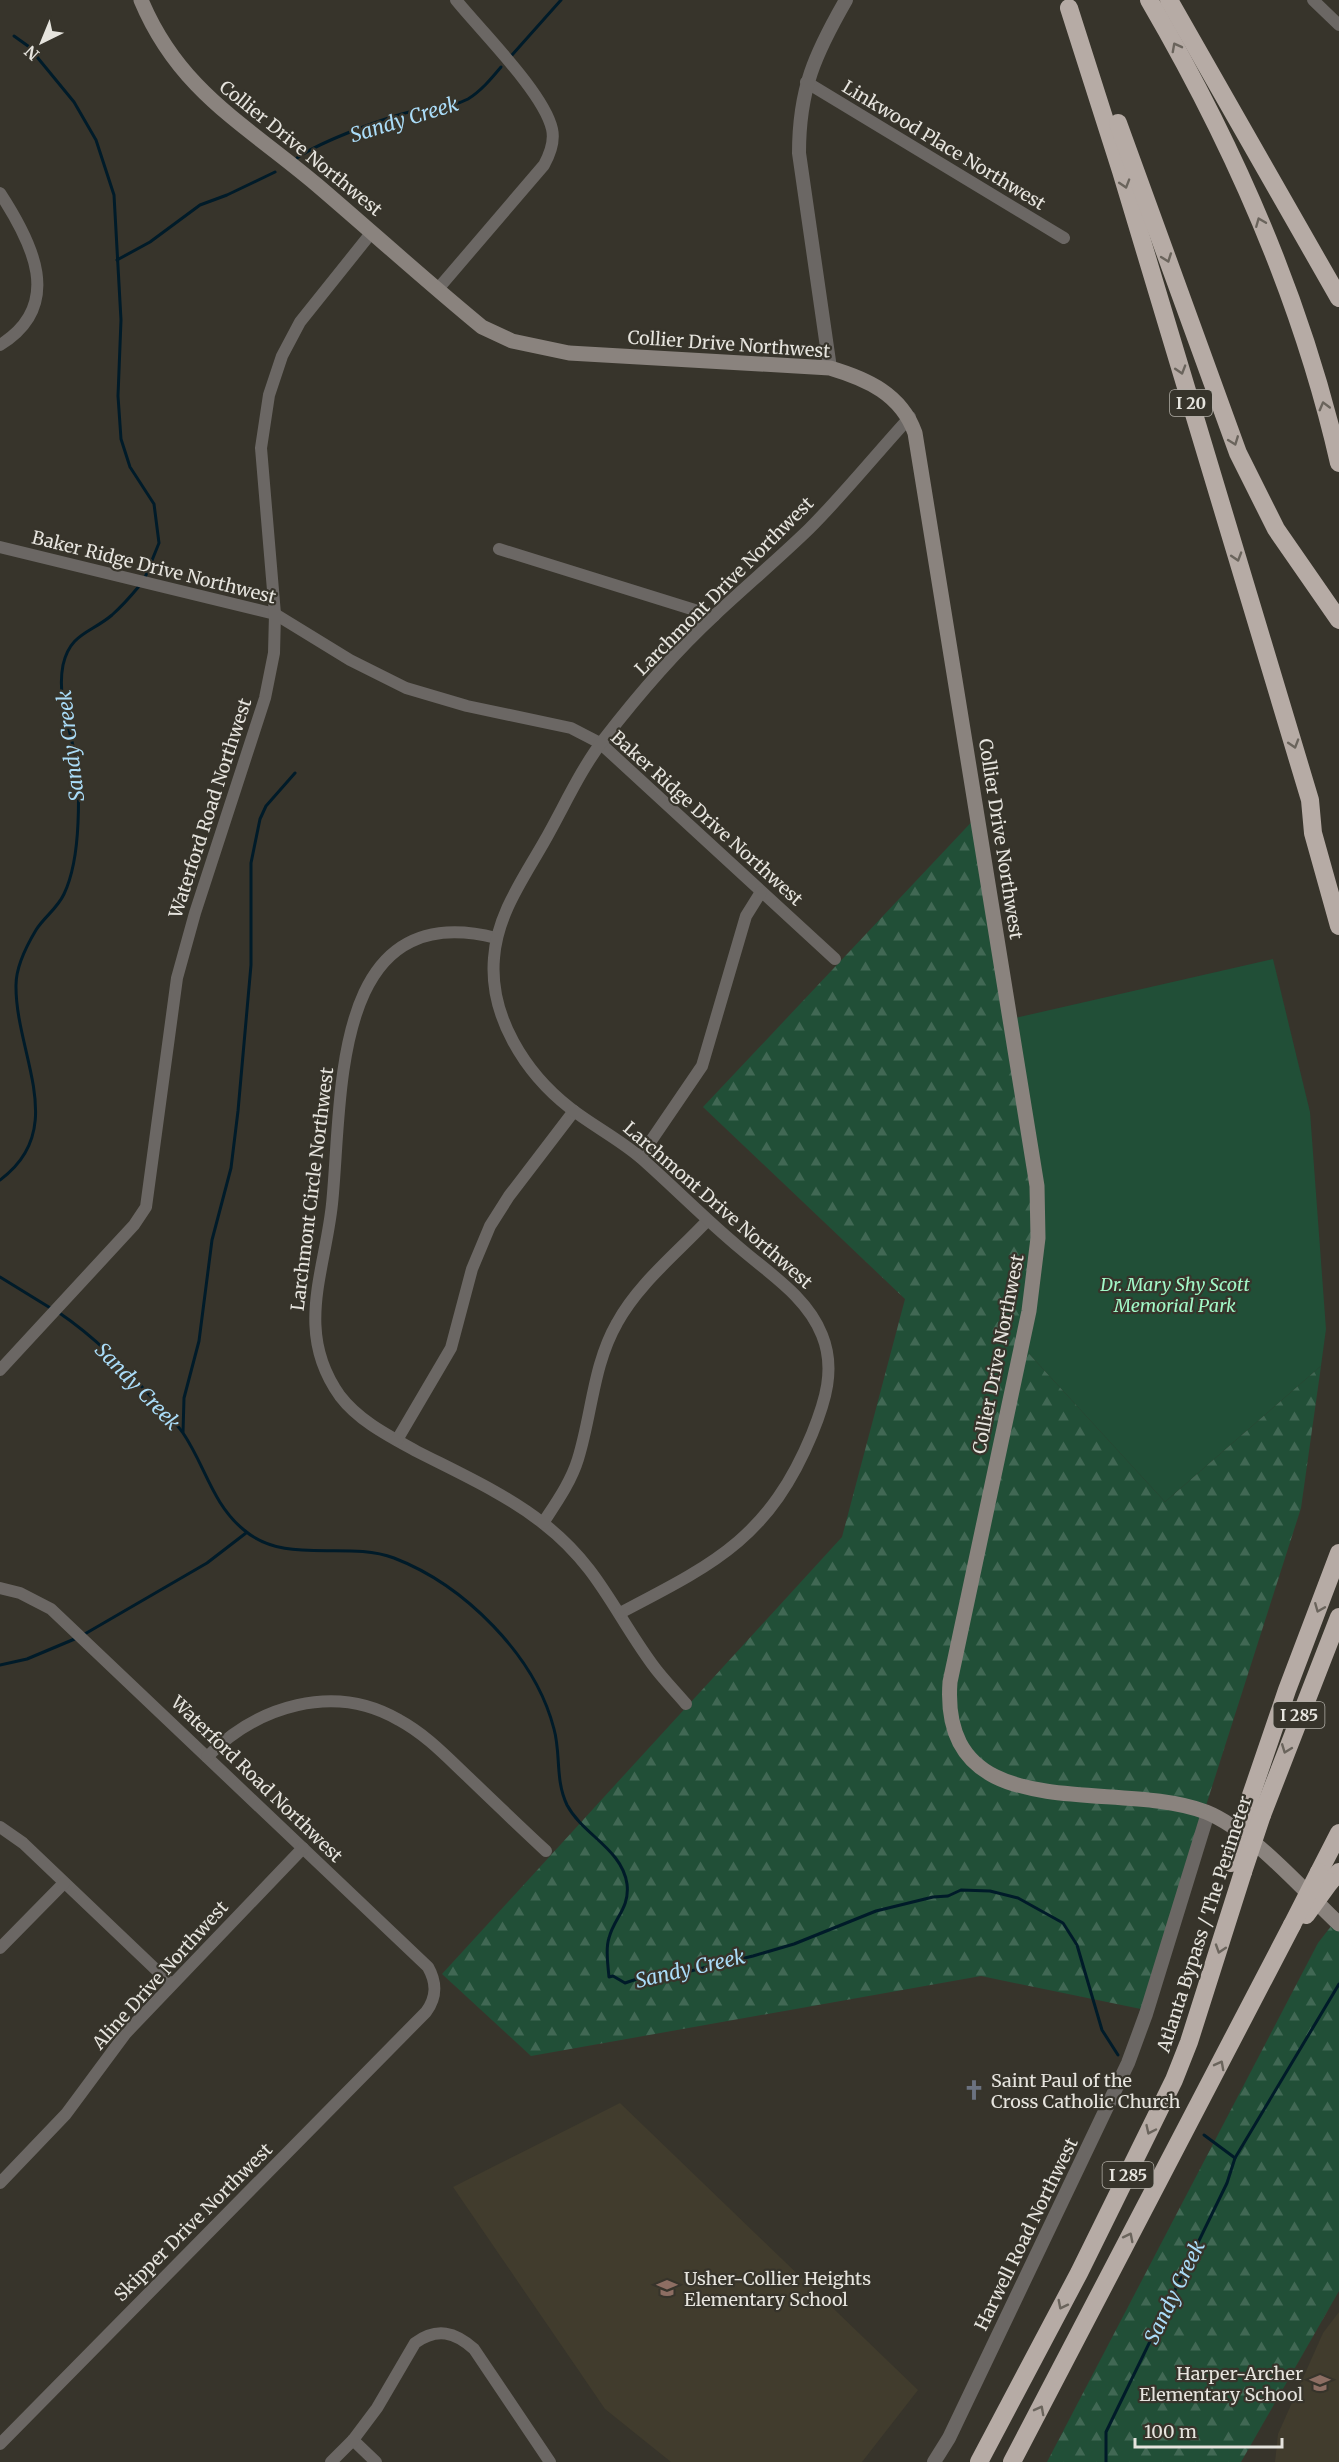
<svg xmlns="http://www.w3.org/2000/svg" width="1339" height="2462" viewBox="0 0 1339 2462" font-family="Merriweather,serif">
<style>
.built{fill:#413c2d}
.green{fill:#214f37}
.forest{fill:url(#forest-firs)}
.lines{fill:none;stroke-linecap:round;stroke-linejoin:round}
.stream{stroke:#001b29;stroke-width:3}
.minor{stroke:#6b6764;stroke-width:12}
.tertiary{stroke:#6b6764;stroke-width:14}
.secondary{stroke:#8a837e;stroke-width:15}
.motorway{stroke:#b6aba5;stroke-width:18}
.motorway-bridge{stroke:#b6aba5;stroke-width:18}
.oneway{stroke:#6a645c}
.labels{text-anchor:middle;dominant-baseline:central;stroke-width:4.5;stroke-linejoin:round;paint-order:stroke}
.shield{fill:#37342b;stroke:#b2afa8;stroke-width:1.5}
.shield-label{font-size:16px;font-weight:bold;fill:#e6e4de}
.street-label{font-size:18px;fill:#e6e4de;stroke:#37342b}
.park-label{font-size:18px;font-style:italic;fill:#a2f8c7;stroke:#37342b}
.poi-label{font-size:18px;fill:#e6e4de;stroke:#37342b;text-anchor:start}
.water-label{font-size:20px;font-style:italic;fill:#aadcf8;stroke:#37342b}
</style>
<defs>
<pattern id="forest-firs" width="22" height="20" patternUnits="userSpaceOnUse" patternTransform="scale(1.5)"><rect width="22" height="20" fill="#214f37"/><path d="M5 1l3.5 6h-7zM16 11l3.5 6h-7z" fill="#416854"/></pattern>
</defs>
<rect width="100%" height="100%" fill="#37342b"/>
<g class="built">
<polygon points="620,2103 918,2390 862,2462 671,2462 605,2409 453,2187"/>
<polygon points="1339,2312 1339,2462 1275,2462 1278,2434 1323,2333"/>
</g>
<polygon class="green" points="1273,959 1310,1112 1326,1329 1321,1366 1165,1502 1020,1344 1015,1018"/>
<g class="forest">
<polygon points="980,813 1040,1184 1020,1344 1165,1502 1321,1366 1301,1508 1141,2009 981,1976 531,2056 442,1974 842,1537 905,1299 703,1107"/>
<polygon points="1339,1916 1339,2291 1241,2462 1047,2462 1318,1943"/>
</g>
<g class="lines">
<g class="stream">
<polyline points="14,36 28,46 74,102 96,140 114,195 121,320 118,396 121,439 130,467 154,504 159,543 144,580"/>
<polyline points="512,55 561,0"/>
<path d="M297,158C321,141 393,114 423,109C438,106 453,107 468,99C481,91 491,79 501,67"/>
<polyline points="117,260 150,242 200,205 227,195 275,172"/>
<path d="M0,1180C70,1129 15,1054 16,985C16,967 27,945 36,930C44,917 57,909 64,894C74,873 77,846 78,823C79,800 79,777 75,755C69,725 57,696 63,665C70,633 91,633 112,615C122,606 131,596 140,585"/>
<polyline points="0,1277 52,1309"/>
<path d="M58,1312C95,1337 124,1367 154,1400C163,1411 175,1421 183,1433C205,1465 212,1504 244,1530C286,1566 346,1540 394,1558C464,1585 535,1655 554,1729C561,1754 555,1780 567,1805C583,1835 622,1849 627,1884C630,1908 614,1918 609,1938C605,1949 608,1965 609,1977L613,1976L625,1983L652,1974L682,1973L753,1956L794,1944L876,1911L933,1897L948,1896L961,1890L990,1891L1018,1898L1063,1923L1077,1945L1102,2030L1118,2055"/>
<polyline points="183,1432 184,1398 199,1341 212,1240 231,1168 238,1111 251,965 251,863 260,819 266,806 295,773"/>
<polyline points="83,1635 207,1563 246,1533"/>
<polyline points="0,1665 27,1659 77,1638"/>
<polyline points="1204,2135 1235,2158"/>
<polyline points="1106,2462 1106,2432 1227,2183 1235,2158 1339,1984"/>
</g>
<g class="minor">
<polyline points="1313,0 1339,25"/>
<polyline points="806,82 1064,238"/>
<path d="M0,193C32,242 65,305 0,345"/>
<path d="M437,290L544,165C550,154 555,142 552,129C544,93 481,31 456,0"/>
<polyline points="0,547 275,614 350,660 406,688 467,706 571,728 600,743 835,959"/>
<polyline points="499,549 714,616"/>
<path d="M496,938C329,896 343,1098 332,1204C325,1272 294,1332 340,1396C359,1421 389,1436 416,1451C459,1473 506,1494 544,1524C598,1566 614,1612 652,1664C662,1678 675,1691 686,1704"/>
<polyline points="640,1157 702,1066 746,916 761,892"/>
<polyline points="0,1370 134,1225 146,1207 177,978 195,913 265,698 274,653 275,614 261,448 269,395 282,356 300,322 372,232"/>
<polyline points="397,1440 451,1348 472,1269 490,1226 509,1196 574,1111"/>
<path d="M543,1523C556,1503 571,1482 578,1459C592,1414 593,1365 617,1323C638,1284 677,1253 707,1221"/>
<path d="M0,1588L20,1593L51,1609L428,1967C437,1983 437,1997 426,2012L0,2444"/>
<path d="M620,1613C714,1564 769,1538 812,1434C825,1402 836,1369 822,1335C807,1297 770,1274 741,1249C706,1220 675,1188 641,1158C619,1139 593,1126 570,1108C525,1073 489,1016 494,958C497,915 523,879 544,842C563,809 580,770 604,739C638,695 674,653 715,615C746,586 778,559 809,529C844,494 876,454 910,417"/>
<path d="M207,1757C257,1706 334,1682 399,1720C425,1734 445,1755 466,1775C492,1800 519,1826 546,1851"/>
<polyline points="0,1827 23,1843 171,1984"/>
<polyline points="0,1948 64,1883"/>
<polyline points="0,2183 66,2114 126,2033 303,1848"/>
<polyline points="353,2440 376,2462"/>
<path d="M331,2462L353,2440L377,2408L415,2343C437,2327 455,2332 474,2349L550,2462"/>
</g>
<g class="tertiary">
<path d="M830,368L799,153C799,89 815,54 846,0"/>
<polyline points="934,2462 949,2438 1128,2063 1146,2014 1208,1813"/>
</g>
<path class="secondary" d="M141,0C179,91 245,124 317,185C372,232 426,281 482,327L512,341L569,353L830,368C867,379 901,394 915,433L1037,1186L1038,1238L1029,1311L950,1682C939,1832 1116,1777 1206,1812C1251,1830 1303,1890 1339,1924"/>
<g class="motorway">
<path d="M1149,0C1233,144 1302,300 1339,463"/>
<polyline points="1169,0 1339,298"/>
<polyline points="1069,8 1121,171 1310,800 1313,833 1339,926"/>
<polyline points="1118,123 1238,453 1276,529 1339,620"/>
<polyline points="1248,1804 1287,1690 1339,1553"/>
<polyline points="1262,1815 1339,1617"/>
<polyline points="1319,1872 1339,1833"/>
<polyline points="1330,1882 1339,1872"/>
<polyline points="979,2462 1079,2273 1174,2080 1189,2042 1243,1872"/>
<polyline points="1012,2462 1292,1925"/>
</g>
<g class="motorway-bridge">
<polyline points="1231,1863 1248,1804"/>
<polyline points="1243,1872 1262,1815"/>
<polyline points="1306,1915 1330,1882"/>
<polyline points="1292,1925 1319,1872"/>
</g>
</g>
<defs><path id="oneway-chevron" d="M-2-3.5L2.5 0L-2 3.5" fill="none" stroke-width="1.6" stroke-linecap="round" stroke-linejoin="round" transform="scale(1.5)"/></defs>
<g class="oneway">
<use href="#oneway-chevron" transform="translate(1176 47) rotate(-118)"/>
<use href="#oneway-chevron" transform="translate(1125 184) rotate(73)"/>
<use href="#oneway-chevron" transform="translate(1260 222) rotate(-112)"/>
<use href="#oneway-chevron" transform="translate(1167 258) rotate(70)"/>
<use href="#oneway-chevron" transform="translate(1181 370) rotate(73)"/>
<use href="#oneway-chevron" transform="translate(1324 406) rotate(-105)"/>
<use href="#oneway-chevron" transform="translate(1234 441) rotate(69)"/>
<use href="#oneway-chevron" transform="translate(1237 557) rotate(73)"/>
<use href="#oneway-chevron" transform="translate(1294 744) rotate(73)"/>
<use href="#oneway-chevron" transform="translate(1319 1608) rotate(112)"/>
<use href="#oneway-chevron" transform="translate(1286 1749) rotate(111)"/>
<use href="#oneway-chevron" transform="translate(1220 1949) rotate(108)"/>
<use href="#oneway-chevron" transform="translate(1220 2065) rotate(-62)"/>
<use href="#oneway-chevron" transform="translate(1150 2130) rotate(115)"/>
<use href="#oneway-chevron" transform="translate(1129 2237) rotate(-63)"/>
<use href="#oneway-chevron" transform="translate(1062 2305) rotate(117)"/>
<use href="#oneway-chevron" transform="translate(1040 2410) rotate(-62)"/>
</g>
<defs>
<g id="church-bare" transform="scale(1.62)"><path d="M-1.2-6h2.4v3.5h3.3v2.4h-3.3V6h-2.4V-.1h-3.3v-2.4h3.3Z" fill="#6b7280" stroke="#37342b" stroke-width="2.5" paint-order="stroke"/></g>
<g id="school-bare" transform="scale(1.62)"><path d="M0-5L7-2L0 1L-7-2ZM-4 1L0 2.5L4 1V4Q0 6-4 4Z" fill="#8d6e63" stroke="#37342b" stroke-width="2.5" paint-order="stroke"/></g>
</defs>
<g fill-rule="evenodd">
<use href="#church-bare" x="974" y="2090"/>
<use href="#school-bare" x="667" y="2288"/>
<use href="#school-bare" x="1320" y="2383"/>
</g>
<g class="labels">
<g class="shield">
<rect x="1170" y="390" width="42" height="26" rx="4.5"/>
<rect x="1273.5" y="1702" width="51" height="26" rx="4.5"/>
<rect x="1102.5" y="2162" width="51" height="26" rx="4.5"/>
</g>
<g class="shield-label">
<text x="1191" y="403">I 20</text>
<text x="1299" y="1715">I 285</text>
<text x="1128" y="2175">I 285</text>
</g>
<g class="street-label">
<text transform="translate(944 145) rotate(31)">Linkwood Place Northwest</text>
<text transform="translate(301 148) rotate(39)">Collier Drive Northwest</text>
<text transform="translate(729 344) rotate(4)">Collier Drive Northwest</text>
<text transform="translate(154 567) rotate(14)">Baker Ridge Drive Northwest</text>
<text transform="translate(724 586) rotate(-45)">Larchmont Drive Northwest</text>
<text transform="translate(210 808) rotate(-72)">Waterford Road Northwest</text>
<text transform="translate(707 818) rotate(42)">Baker Ridge Drive Northwest</text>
<text transform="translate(1001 839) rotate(81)">Collier Drive Northwest</text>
<text transform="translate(312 1189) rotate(-83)">Larchmont Circle Northwest</text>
<text transform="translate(718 1205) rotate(41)">Larchmont Drive Northwest</text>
<text transform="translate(998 1354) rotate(-79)">Collier Drive Northwest</text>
<text transform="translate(257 1779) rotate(44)">Waterford Road Northwest</text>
<text transform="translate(1204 1924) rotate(-72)">Atlanta Bypass / The Perimeter</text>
<text transform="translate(160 1975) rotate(-48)">Aline Drive Northwest</text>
<text transform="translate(193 2222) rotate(-45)">Skipper Drive Northwest</text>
<text transform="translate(1026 2234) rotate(-64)">Harwell Road Northwest</text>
</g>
<g class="park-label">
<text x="1175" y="1284">Dr. Mary Shy Scott<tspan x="1175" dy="21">Memorial Park</tspan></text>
</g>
<g class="poi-label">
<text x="991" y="2080">Saint Paul of the<tspan x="991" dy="21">Cross Catholic Church</tspan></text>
<text x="684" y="2278">Usher-Collier Heights<tspan x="684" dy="21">Elementary School</tspan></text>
<text x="1303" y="2373" text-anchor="end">Harper-Archer<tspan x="1303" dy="21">Elementary School</tspan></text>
</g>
<g class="water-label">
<text transform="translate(404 119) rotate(-17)">Sandy Creek</text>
<text transform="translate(70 746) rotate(-97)">Sandy Creek</text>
<text transform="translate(138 1386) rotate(46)">Sandy Creek</text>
<text transform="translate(690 1968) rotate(-13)">Sandy Creek</text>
<text transform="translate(1174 2292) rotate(-64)">Sandy Creek</text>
</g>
</g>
<g transform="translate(42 42) rotate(223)" stroke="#37342b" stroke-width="4.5" paint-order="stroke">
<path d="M0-4.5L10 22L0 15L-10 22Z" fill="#e6e4de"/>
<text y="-9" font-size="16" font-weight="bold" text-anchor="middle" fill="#e6e4de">N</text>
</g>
<path d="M1135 2438v9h147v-9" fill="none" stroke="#e6e4de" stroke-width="3"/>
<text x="1144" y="2438" font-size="18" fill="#e6e4de" stroke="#37342b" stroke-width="4.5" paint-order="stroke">100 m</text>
</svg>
